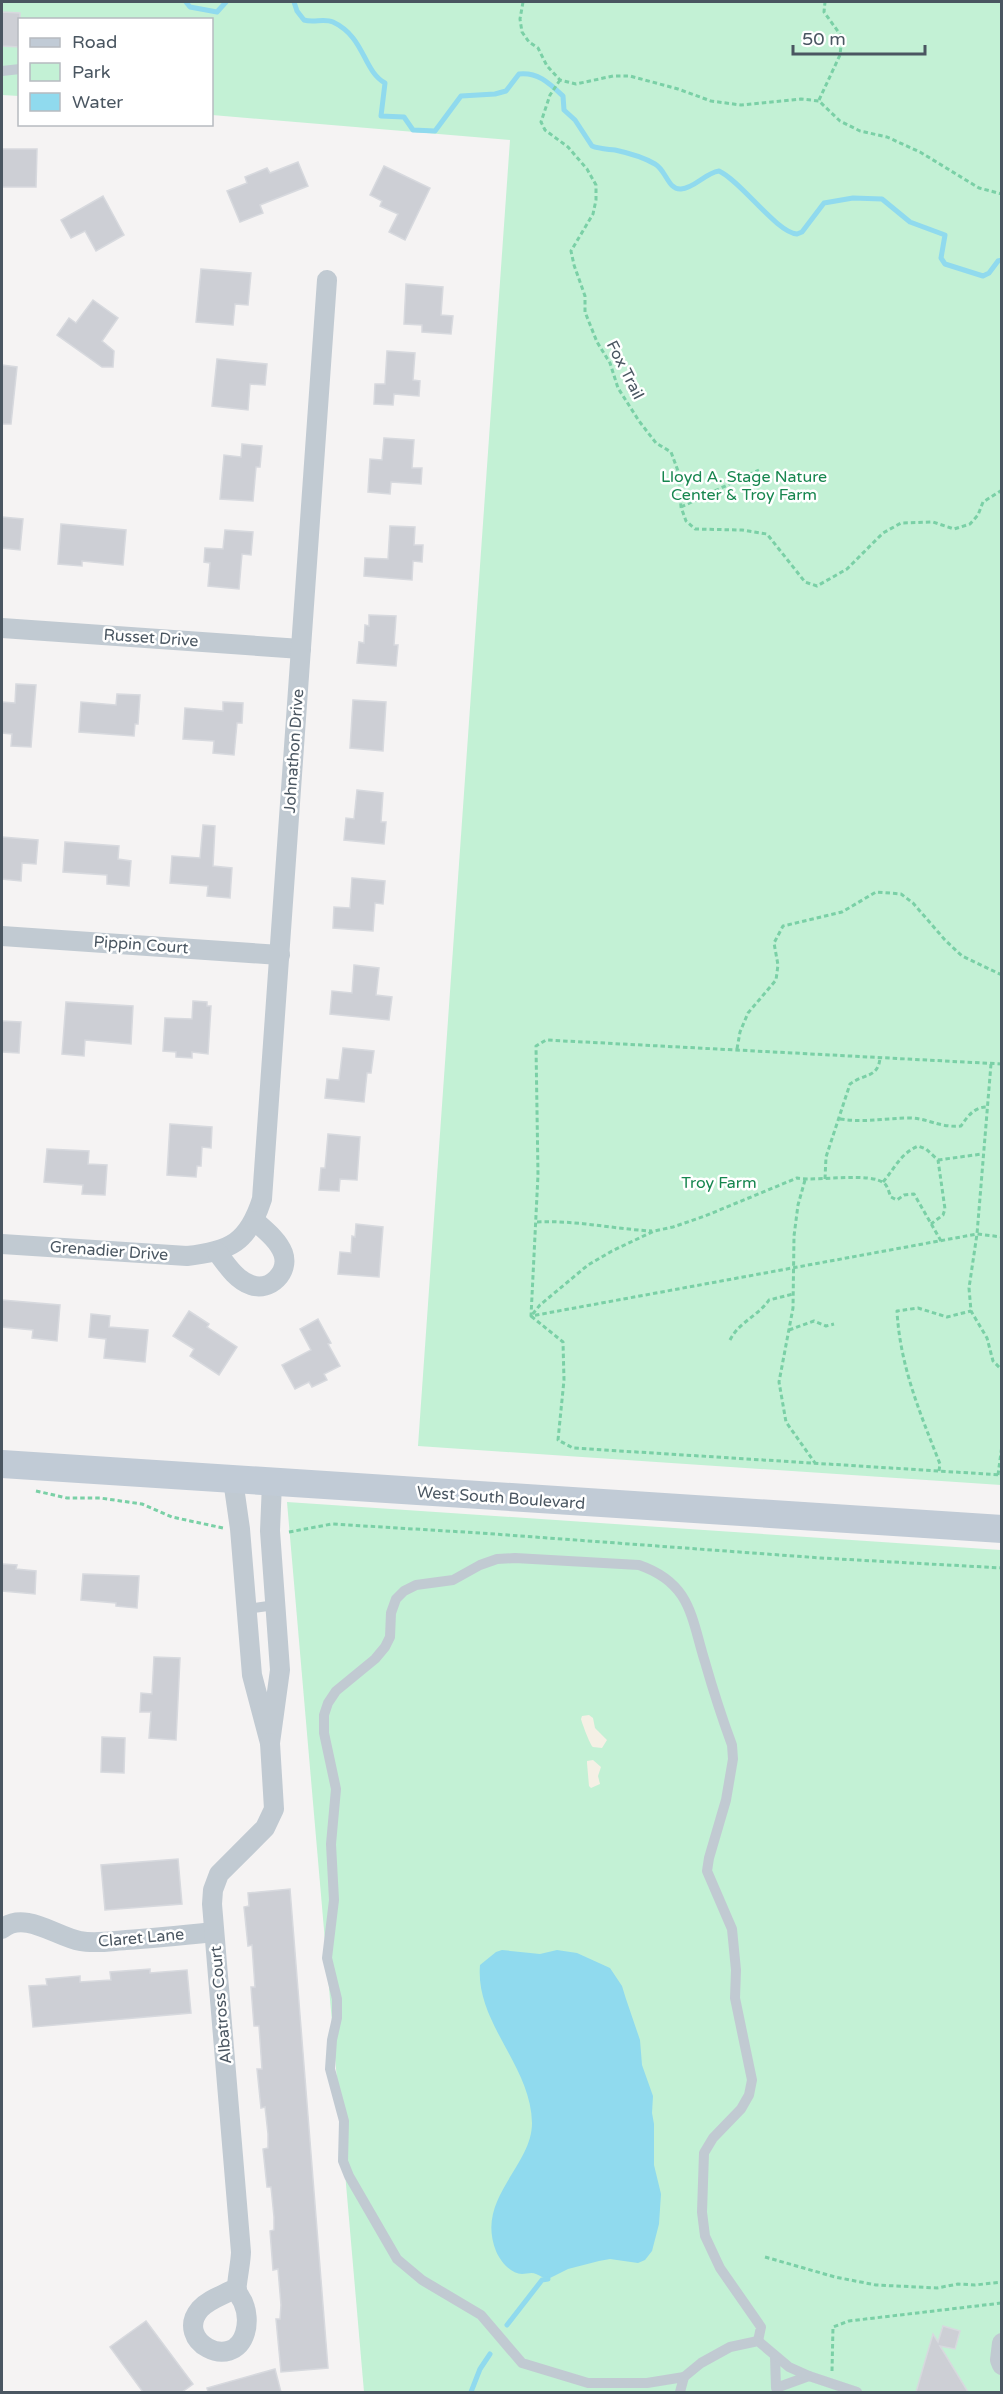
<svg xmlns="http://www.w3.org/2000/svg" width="1003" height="2394" viewBox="0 0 1003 2394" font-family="'Varela Round',sans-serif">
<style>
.green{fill:#c3f1d5}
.sand{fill:#f5f0e5}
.water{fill:#90daee}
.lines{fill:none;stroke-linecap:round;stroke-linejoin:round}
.stream{stroke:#90daee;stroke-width:5}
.building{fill:#cdcfd5;stroke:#d7d9de;stroke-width:1.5}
.path{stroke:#7ad0a6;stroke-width:3;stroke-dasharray:4.5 3;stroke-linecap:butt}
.lane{stroke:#c1cad2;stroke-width:10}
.street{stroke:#c1cad2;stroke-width:20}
.secondary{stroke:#c1cbd6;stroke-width:28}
.labels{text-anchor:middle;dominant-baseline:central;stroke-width:5;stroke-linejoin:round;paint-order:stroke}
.street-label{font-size:16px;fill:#4a5661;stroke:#fff}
.park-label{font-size:16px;fill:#17864f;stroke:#fff}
</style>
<rect width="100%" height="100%" fill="#f5f3f3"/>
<g class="green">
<polygon points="2,2 1001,2 1001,1485 418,1446 510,140 212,115 212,20 20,20 19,96 2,95"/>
<polygon points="287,1502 1001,1550 1001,2392 364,2392"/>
</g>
<g class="sand">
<path d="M589,1715L593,1718L595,1728L607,1740L602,1748L593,1747C590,1745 582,1723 581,1719L582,1716Z"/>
<polygon points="593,1760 601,1767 598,1776 600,1784 591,1788 589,1786 587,1763 587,1761"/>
</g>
<path class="water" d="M502,1950L540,1954L557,1950L577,1953L610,1968L622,1986L626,1999L640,2040L642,2065L653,2096L652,2113L654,2124V2165L661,2194L659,2224L652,2251L645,2260L638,2263L610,2259L599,2261L568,2269L548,2279C543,2278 541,2276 536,2274C532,2272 526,2274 522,2274C511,2274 500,2261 496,2251C475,2198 532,2167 532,2123C531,2065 475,2023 480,1965L496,1952Z"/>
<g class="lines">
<g class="stream">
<polyline points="186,2 190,7 217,12 226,2"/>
<path d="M294,2L297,11L304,20C314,23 324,18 333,22C365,37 363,71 385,83L381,116L404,117L413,130L435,131L461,96L495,94L506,91L519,74C538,72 549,83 563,96L564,110L575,120L592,146C599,149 607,149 615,150C629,153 643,157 655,164C666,170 668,190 681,189C695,188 705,173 719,171C741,181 777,233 797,234L802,232L824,203L853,198L882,199L910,222L945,235L941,258L945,264L983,276L989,273L998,261L1002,260"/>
<polyline points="507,2325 542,2280 548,2279"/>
<polyline points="471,2392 480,2369 490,2354"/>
</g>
</g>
<g class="building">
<polygon points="2,12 20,13 20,47 2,46"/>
<polygon points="2,149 37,149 36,187 2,187"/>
<polygon points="298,162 308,186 260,205 263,213 240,222 227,191 247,183 245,177 267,168 270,173"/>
<polygon points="384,166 430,188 405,240 389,232 398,214 380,206 382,201 370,195"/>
<polygon points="103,196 124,235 96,251 85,231 71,238 61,220"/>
<polygon points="201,269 251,273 248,305 235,304 233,325 196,322"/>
<polygon points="406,284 443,287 441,315 453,316 451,334 422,332 422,325 404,324"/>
<polygon points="93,300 118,318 102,341 114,351 113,367 102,367 57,335 69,318 76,323"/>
<polygon points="387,351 415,353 413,380 420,381 419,396 394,394 393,405 374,404 375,384 385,384"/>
<polygon points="217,359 267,364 265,385 250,384 248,410 212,406"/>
<polygon points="2,365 17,367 11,424 2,424"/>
<polygon points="384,438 414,440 412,468 422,468 421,484 391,482 390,494 368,492 370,459 382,460"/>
<polygon points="242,444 262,446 260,467 256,467 253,501 220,499 224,455 241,457"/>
<polygon points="2,517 23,519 20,550 2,548"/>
<polygon points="61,524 126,530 123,565 82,561 82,566 58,564"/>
<polygon points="390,526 415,527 414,545 423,545 422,562 413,561 412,580 364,576 365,558 388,559"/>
<polygon points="225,530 253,532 251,555 242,554 239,589 208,586 210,563 204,562 205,548 223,549"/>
<polygon points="369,615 396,616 394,645 398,645 396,666 357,663 359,642 364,643 365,625 369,626"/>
<polygon points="16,684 36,685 31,747 11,746 12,734 2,733 2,702 15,703"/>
<polygon points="117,694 140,695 138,724 135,724 134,736 79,732 81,702 116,705"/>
<polygon points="353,700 386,702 383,751 350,748"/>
<polygon points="223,702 243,703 242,723 237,723 234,755 213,753 214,741 183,739 185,708 223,711"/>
<polygon points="357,790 383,793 381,822 386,822 384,844 344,840 346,818 354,819"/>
<polygon points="203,825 215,826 213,866 232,868 230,898 207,896 208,886 170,883 172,856 200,858"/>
<polygon points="2,837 38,840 36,864 22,863 21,881 2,879"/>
<polygon points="65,842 119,846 118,859 131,861 129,886 107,884 107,875 63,872"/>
<polygon points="352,878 385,881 383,904 375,903 373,931 333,928 334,907 350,908"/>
<polygon points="354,965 379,968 376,995 392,997 389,1020 330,1014 332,991 352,993"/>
<polygon points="193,1001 207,1002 207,1006 211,1006 208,1054 192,1052 192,1058 176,1057 176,1052 163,1051 165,1018 192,1019"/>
<polygon points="66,1002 133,1006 131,1044 85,1040 84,1056 62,1054"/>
<polygon points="2,1021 21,1022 19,1053 2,1052"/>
<polygon points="343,1048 374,1051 371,1073 367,1073 364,1102 325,1098 327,1079 339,1080"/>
<polygon points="170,1124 212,1127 211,1148 202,1147 201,1166 197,1166 196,1177 167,1175"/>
<polygon points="328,1134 360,1137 357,1180 340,1179 339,1191 319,1190 321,1168 325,1168"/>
<polygon points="47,1149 89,1151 88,1164 107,1165 105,1195 82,1194 83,1185 44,1182"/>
<polygon points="356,1224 383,1227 379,1277 338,1274 340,1252 351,1253 352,1236 355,1237"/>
<polygon points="2,1300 60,1305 57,1341 32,1338 33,1330 2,1327"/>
<polygon points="189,1311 209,1324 207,1327 237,1347 219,1375 190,1356 194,1349 173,1336"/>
<polygon points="91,1314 110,1316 109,1327 148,1330 145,1362 104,1358 106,1339 89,1337"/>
<polygon points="318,1319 331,1343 328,1344 340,1366 324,1374 327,1380 312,1387 309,1382 295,1389 282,1365 311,1350 300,1329"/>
<polygon points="2,1564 17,1565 16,1569 36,1571 35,1594 2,1591"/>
<polygon points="83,1574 139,1576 137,1608 116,1606 116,1603 81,1600"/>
<polygon points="154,1657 180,1658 176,1740 149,1738 151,1712 140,1712 141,1693 152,1694"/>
<polygon points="102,1737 125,1738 124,1773 101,1772"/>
<polygon points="178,1859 182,1904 105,1910 101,1865"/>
<polygon points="290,1889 328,2368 281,2372 276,2319 280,2319 281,2305 278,2269 273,2270 270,2231 274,2230 274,2217 271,2187 267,2187 263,2149 268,2148 268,2134 265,2107 261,2108 257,2069 262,2069 259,2026 254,2026 251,1987 255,1987 252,1945 248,1946 244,1907 249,1906 248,1893"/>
<polygon points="150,1969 150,1973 187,1970 191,2013 33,2027 29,1986 47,1985 46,1979 80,1976 80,1982 111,1980 110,1972"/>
<polygon points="146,2321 193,2384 182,2392 143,2392 110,2347"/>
<polygon points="943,2326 960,2331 955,2349 940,2346 968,2392 916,2392 933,2334 938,2342"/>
<polygon points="275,2369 281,2392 208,2392 207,2388"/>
</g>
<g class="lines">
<g class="path">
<polyline points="523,2 520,19 522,32 529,42 538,48 547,66 560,80 576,84 613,76 630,76 678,89 711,101 741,105 801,99 819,101 840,121 860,131 887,137 920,152 979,188 1002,194"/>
<polyline points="560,80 550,95 541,122 545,130 568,147 587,169 596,185 596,200 593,214 571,251 574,265 585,296 585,312 597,342 610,363 618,388 639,421 656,443 671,452 678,471 681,507 686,521 695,529 742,530 767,534 805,582 817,586 847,569 883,533 901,523 933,522 954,529 970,524 978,515 983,502 1002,490"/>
<polyline points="819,100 840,55 842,37 824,12 825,2"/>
<polyline points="681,507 759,470"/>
<polyline points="737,1049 740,1032 748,1013 776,980 778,965 774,943 783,926 842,912 876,892 901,894 913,903 945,940 962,956 1002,975"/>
<polyline points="991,1064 977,1234 969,1288 971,1311 987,1338 993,1361 1002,1370"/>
<polyline points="1002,1064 546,1040 536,1046 538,1175 531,1316 977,1234 1002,1237"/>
<path d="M840,1119C867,1123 884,1118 910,1118C927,1118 940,1128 961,1126C968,1116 974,1107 987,1107"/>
<polyline points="938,1160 982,1154"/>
<path d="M825,1179L826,1157L850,1084C865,1073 878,1078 880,1058"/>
<polyline points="805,1180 798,1205 794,1236 793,1308 779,1382 786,1422 815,1463"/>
<path d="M883,1182C895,1168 900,1154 918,1146L926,1149L938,1160L945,1209L943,1215L931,1224"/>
<path d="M537,1222C576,1220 613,1229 652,1231"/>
<path d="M941,1241L914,1194L904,1195L897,1200L891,1197C889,1193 888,1187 885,1184C872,1171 817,1182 797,1178L705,1216L673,1227L654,1231L612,1251L588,1265L540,1305L531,1316L563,1342L564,1380L558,1440L573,1448L1002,1475"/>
<polyline points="789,1330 814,1321 826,1326 834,1324"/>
<path d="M730,1340C739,1322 758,1316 769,1300L793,1294"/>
<polyline points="1002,1389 1002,1414"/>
<path d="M939,1471L940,1464C920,1413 900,1366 897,1311L918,1308L947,1317L971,1311"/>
<polyline points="998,1475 1002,1445"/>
<polyline points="36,1491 67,1498 100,1498 142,1504 172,1517 223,1528"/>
<polyline points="289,1532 332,1524 480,1533 821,1558 1002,1568"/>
<polyline points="765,2257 835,2277 876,2285 937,2288 958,2284 975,2285 1002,2282"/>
<polyline points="832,2371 833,2327 849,2321 1002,2303"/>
</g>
<g class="lane">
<polyline points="2,71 20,69"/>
<polyline points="247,1609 275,1605"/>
<polyline points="775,2356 776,2388 809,2376"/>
<path d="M684,2377L647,2383H588L522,2363L481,2315L422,2280L397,2259L349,2176L343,2161L344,2121L330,2069L332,2040L337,2018V1999L327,1958L334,1900L331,1844L336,1789L324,1733V1715L328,1703L336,1691L375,1659L385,1647L390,1637L391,1613L396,1599L404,1591L416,1585L453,1580L480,1565L497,1559L515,1558L639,1565C691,1583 691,1617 705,1662C713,1690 722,1718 732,1745L733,1759L726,1800L709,1858L707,1871L732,1929L736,1970L735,1998L752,2080L749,2095L741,2109L713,2138L704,2153L702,2212L705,2236L720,2268L761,2327L758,2341"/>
<polyline points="680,2392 684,2377 701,2363 730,2347 758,2341 789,2367 809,2376 857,2392"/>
</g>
<g class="street">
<polyline points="2,628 301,649"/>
<polyline points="2,936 280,955"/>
<path d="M2,1244L187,1256C230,1251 248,1243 262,1199L327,280"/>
<path d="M217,1252C226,1264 236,1280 251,1285C270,1292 290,1272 283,1253C278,1240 265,1230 255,1221"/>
<polyline points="233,1480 240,1529 252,1675 270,1743 280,1670 270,1531 272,1483"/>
<path d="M2,1929C24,1910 57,1937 80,1941C95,1944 111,1941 126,1940C156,1938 185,1935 214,1932"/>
<path d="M236,2288C224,2295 209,2299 200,2309C173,2341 233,2373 245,2333C248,2323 247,2311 243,2302C241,2298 237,2293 237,2289C236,2285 241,2261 241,2252L212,1904L213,1890L219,1874L265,1828L274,1809L270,1743"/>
<polyline points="1002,2343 1000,2360 1002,2365"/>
</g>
<polyline class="secondary" points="2,1464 1002,1529"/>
</g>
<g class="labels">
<g class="street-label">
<text transform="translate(625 370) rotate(63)">Fox Trail</text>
<text transform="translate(151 638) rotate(4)">Russet Drive</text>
<text transform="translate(294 751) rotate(-86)">Johnathon Drive</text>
<text transform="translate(141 945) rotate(4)">Pippin Court</text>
<text transform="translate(109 1251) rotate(4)">Grenadier Drive</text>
<text transform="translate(501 1498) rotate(4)">West South Boulevard</text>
<text transform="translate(141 1938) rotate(-5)">Claret Lane</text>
<text transform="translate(221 2005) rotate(-95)">Albatross Court</text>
</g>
<g class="park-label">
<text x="744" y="477">Lloyd A. Stage Nature<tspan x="744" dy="18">Center &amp; Troy Farm</tspan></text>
<text x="719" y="1183">Troy Farm</text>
</g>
</g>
<rect width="1003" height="2394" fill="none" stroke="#4a5661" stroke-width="6"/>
<rect x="18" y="18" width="195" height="108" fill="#ffffff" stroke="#b7bbc0" stroke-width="1.5"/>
<rect x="30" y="38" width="30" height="9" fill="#c1cbd6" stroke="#b7bbc0" stroke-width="1.5"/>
<text x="72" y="48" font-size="18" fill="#4a5661">Road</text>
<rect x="30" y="63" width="30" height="18" fill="#c3f1d5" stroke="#b7bbc0" stroke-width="1.5"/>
<text x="72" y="78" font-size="18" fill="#4a5661">Park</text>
<rect x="30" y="93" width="30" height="18" fill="#90daee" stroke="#b7bbc0" stroke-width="1.5"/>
<text x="72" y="108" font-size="18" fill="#4a5661">Water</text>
<path d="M793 45v9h132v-9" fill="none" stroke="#4a5661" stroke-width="3"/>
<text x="802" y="45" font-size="18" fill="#4a5661" stroke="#ffffff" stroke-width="4.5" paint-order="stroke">50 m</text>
</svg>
